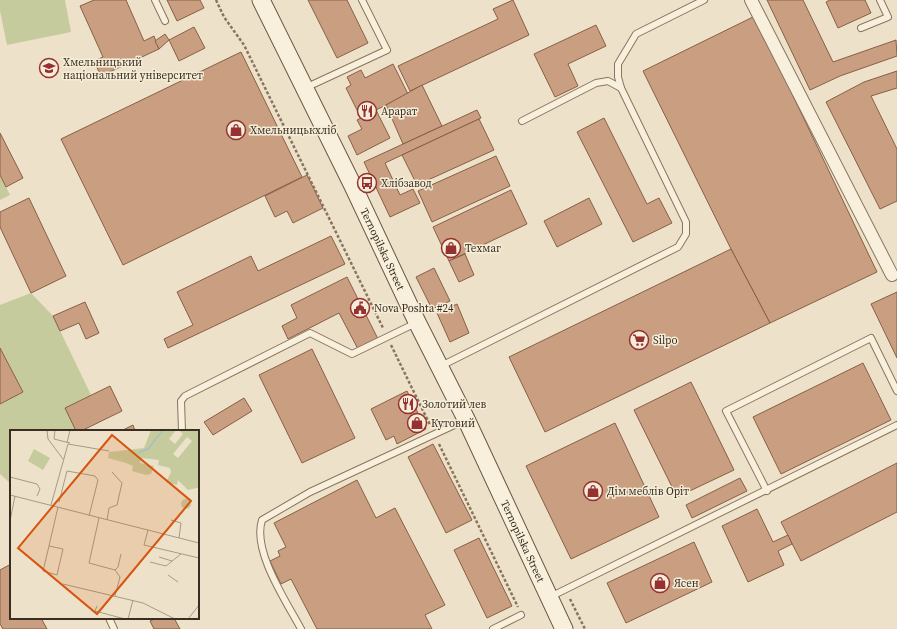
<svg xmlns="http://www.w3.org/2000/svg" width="897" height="629" viewBox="0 0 897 629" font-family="'Source Serif 4',serif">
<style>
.green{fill:#c6cb9d}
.building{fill:#ca9f81;stroke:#875f45}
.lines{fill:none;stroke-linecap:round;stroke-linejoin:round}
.service-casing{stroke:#89755e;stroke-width:8}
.minor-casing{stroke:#89755e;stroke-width:14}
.secondary-casing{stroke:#6b5641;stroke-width:19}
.path{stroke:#89755e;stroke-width:2.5;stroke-dasharray:3 2;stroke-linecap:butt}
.service{stroke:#f8f0dc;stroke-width:6}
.minor{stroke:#f8f0dc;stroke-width:12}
.secondary{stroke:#f8f0dc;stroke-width:17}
.labels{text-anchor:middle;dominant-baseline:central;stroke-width:3;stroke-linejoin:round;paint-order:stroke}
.poi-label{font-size:11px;fill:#3a2d21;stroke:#f5edd8;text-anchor:start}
.street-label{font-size:11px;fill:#3a2d21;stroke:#f5edd8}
.inset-river{fill:none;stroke:#aac2bb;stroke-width:2}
.inset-road{fill:none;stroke:#a59a86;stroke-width:1}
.view{fill:#d7550e;fill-opacity:0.15;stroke:#d7550e;stroke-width:2}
.inset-edge{fill:none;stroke:#3a2d21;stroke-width:2}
</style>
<rect width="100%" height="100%" fill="#ede2c9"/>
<g class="green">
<polygon points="0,0 65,0 71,32 7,45 0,11"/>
<polygon points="0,175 10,195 0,200"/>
<polygon points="31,293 53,316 91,395 65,408 76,431 11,431 11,484 0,474 0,404 23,392 0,348 0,305"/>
</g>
<g class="building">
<polygon points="94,0 126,0 144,41 154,36 159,49 101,76 94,61 103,57 80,6"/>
<polygon points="167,0 200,0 204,8 177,21"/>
<polygon points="308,0 347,0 368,43 337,58"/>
<polygon points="513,0 529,35 410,91 398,66 498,19 493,9"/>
<polygon points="767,0 803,0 833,62 896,40 897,56 840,76 810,90"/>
<polygon points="830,0 865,0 871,13 838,28 826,2"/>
<polygon points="755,16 877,272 770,323 731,249 643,71"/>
<polygon points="596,25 606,46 568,64 578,86 555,97 534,54"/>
<polygon points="194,27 205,48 179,61 169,40"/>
<polygon points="165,34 169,40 159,49 155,41"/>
<polygon points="241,52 302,177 123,265 61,139"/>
<polygon points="393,64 408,94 376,110 390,138 357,155 348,136 362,129 357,120 361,118 346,88 351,85 347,77 361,70 365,78"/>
<polygon points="897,71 897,88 871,96 897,149 897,201 880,209 826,102 864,82"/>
<polygon points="422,85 442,126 403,144 386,105"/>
<polygon points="477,110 481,118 385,163 400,195 413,189 420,203 390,217 364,162"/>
<polygon points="604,118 647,204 659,198 672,223 633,242 577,132"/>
<polygon points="479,119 494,150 417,185 402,155"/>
<polygon points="0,133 23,178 6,187 0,175"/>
<polygon points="496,156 510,186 432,222 418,191"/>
<polygon points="307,175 323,208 293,223 287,211 275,217 265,196"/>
<polygon points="511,190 527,224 449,261 433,227"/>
<polygon points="29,198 66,276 31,293 0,227 0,212"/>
<polygon points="589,198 602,224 557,247 544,221"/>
<polygon points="331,236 345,264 168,348 164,339 193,325 177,292 251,256 258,271"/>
<polygon points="731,249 770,323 545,432 509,357"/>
<polygon points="465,254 474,275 459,282 449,261"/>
<polygon points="434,268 450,301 432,309 416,277"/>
<polygon points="347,277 378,339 358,349 339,313 288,339 282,326 297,318 291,305"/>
<polygon points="897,292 897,358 871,304"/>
<polygon points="85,302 99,333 86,339 79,323 60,331 53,316"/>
<polygon points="457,304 469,333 450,342 437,313"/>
<polygon points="0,348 23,392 0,404"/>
<polygon points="312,349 355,438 302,463 259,375"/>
<polygon points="863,363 891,420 781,474 753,417"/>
<polygon points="691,382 734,470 677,497 634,410"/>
<polygon points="110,386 122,411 81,431 76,431 65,408"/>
<polygon points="407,391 426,429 397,444 394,436 386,440 371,409"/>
<polygon points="244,398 252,411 213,435 204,422"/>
<polygon points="615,423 659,517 571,559 526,466"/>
<polygon points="133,425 135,431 121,431"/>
<polygon points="433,444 472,520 446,533 408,457"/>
<polygon points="897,463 897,512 801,561 781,522"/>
<polygon points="740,478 747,491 692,518 686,505"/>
<polygon points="357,480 376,518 395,508 445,605 425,615 432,629 317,629 291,579 281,584 270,561 280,556 278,551 286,547 274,523"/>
<polygon points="757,509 773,542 788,535 792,544 778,551 784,565 748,582 722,526"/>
<polygon points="479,538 512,606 487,618 454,550"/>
<polygon points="694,542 712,582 626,623 607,583"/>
<polygon points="11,564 11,618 41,618 47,629 3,629 0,624 0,570"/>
<polygon points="157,618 174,618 180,629 154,629 150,621"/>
</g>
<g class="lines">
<g class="service-casing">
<g id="service">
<polyline points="155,0 165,21"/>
<polyline points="861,28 888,17 880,0"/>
<polyline points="305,88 387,50 362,0"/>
<polyline points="621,88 618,77 618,64 636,34 704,0"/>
<polyline points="441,366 678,247 686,234 686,222 621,88 608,81 596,83 522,121"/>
<polyline points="182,431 181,401 185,396 310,333 352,354 416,323"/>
<polyline points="767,491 726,411 871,338 897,391"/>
<polyline points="550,597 897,425"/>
<polyline points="109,618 114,629"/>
<path d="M301,629C286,601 252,551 262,520L310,492L465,420"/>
<polyline points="493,629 521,615"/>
</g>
</g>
<g class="minor-casing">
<polyline id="minor" points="751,0 892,275"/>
</g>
<g class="secondary-casing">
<g id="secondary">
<path id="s1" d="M261,0L353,186L417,322L466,419L564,629"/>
</g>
</g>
<g class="path">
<polyline points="216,0 224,17 244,45 383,328"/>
<polyline points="391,345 430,425"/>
<polyline points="439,444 518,607"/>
<polyline points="570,599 585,629"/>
</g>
<use href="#service" class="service"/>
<use href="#minor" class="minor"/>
<use href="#secondary" class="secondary"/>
</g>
<defs>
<g id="university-ring" transform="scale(1)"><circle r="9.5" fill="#f5edd8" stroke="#963031" stroke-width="1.5"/><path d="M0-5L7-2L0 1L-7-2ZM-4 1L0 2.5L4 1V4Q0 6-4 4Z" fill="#963031"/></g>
<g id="restaurant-ring" transform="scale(1)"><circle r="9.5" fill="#f5edd8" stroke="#963031" stroke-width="1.5"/><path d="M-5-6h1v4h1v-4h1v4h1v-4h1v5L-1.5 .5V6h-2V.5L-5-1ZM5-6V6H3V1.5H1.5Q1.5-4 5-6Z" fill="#963031"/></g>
<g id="shop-ring" transform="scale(1)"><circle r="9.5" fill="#f5edd8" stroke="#963031" stroke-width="1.5"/><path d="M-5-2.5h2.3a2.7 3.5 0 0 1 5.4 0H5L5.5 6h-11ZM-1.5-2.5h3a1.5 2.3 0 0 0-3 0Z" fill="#963031"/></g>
<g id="bus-ring" transform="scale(1)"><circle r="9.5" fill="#f5edd8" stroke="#963031" stroke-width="1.5"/><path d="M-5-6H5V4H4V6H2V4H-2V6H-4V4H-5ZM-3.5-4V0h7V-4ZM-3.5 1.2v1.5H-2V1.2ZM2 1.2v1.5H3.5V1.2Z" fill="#963031"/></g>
<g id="civic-ring" transform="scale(1)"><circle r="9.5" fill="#f5edd8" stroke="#963031" stroke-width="1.5"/><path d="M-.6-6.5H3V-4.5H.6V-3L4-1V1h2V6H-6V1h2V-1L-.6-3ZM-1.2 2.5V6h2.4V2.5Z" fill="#963031"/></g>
<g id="supermarket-ring" transform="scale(1)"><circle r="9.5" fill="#f5edd8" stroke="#963031" stroke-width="1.5"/><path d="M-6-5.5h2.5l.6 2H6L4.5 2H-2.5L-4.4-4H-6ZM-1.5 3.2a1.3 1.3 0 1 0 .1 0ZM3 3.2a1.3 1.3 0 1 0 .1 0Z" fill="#963031"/></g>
</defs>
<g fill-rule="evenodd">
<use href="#university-ring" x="49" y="68"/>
<use href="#restaurant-ring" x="367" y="111"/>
<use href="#shop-ring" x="236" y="130"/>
<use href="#bus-ring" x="367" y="183"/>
<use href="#shop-ring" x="451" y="248"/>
<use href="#civic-ring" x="360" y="308"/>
<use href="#supermarket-ring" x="639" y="340"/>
<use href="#restaurant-ring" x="408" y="404"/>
<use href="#shop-ring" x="417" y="423"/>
<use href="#shop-ring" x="593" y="491"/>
<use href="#shop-ring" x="660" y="583"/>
</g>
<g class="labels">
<g class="poi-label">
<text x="63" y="62">Хмельницький<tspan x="63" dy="13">національний університет</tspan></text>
<text x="381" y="111">Арарат</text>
<text x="250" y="130">Хмельницькхліб</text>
<text x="381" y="183">Хлібзавод</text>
<text x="465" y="248">Техмаг</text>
<text x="374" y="308">Nova Poshta #24</text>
<text x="653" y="340">Silpo</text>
<text x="422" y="404">Золотий лев</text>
<text x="431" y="423">Кутовий</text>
<text x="607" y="491">Дім меблів Оріт</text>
<text x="674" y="583">Ясен</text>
</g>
<g class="street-label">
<text stroke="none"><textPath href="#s1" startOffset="277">Ternopilska Street</textPath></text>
<text stroke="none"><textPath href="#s1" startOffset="601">Ternopilska Street</textPath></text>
</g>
</g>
<g transform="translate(10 430)">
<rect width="189" height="189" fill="#ede2c9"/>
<path d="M141,0H166L159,9L165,14L173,4L169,0H189V56L187,58L178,60L168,50L167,55L156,52L161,42L160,38L148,35L149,30L131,28L130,33L144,36L141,44L136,45L122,41L123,36L116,33L98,28L99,22L134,18ZM177,7L182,11L168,28L163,24ZM24,19L40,28L33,40L18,31ZM171 74a5 5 0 1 1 10 0a5 5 0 1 1-10 0Z" fill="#c6cb9d" fill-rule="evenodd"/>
<path class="inset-river" d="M128,23L138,19L153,0"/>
<path class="inset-road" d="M37,0L38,9L53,29M45,0L44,9L60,13M57,13L60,0M0,47L27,54L30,59L27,66M0,65L189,113M49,72L57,41L85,46L88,50L79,86M41,75L58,14L99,21M89,88L79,133L105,140L108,137L111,124M97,90L99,78L107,75L112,53L102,42M161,90L171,93L169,108M0,91L5,66M138,100L134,115L189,128M39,116L53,119L47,145L33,141L39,116L48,77M149,127L162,131M140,132L156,136L171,124M105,140L110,147L105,166M158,145L168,152M53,154L133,173L165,189M87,176L85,181L115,189M118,189L123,170M178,189L189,175"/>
<path class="view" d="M102,5L181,71L87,184L8,118Z"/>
<rect width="189" height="189" class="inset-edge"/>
</g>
</svg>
